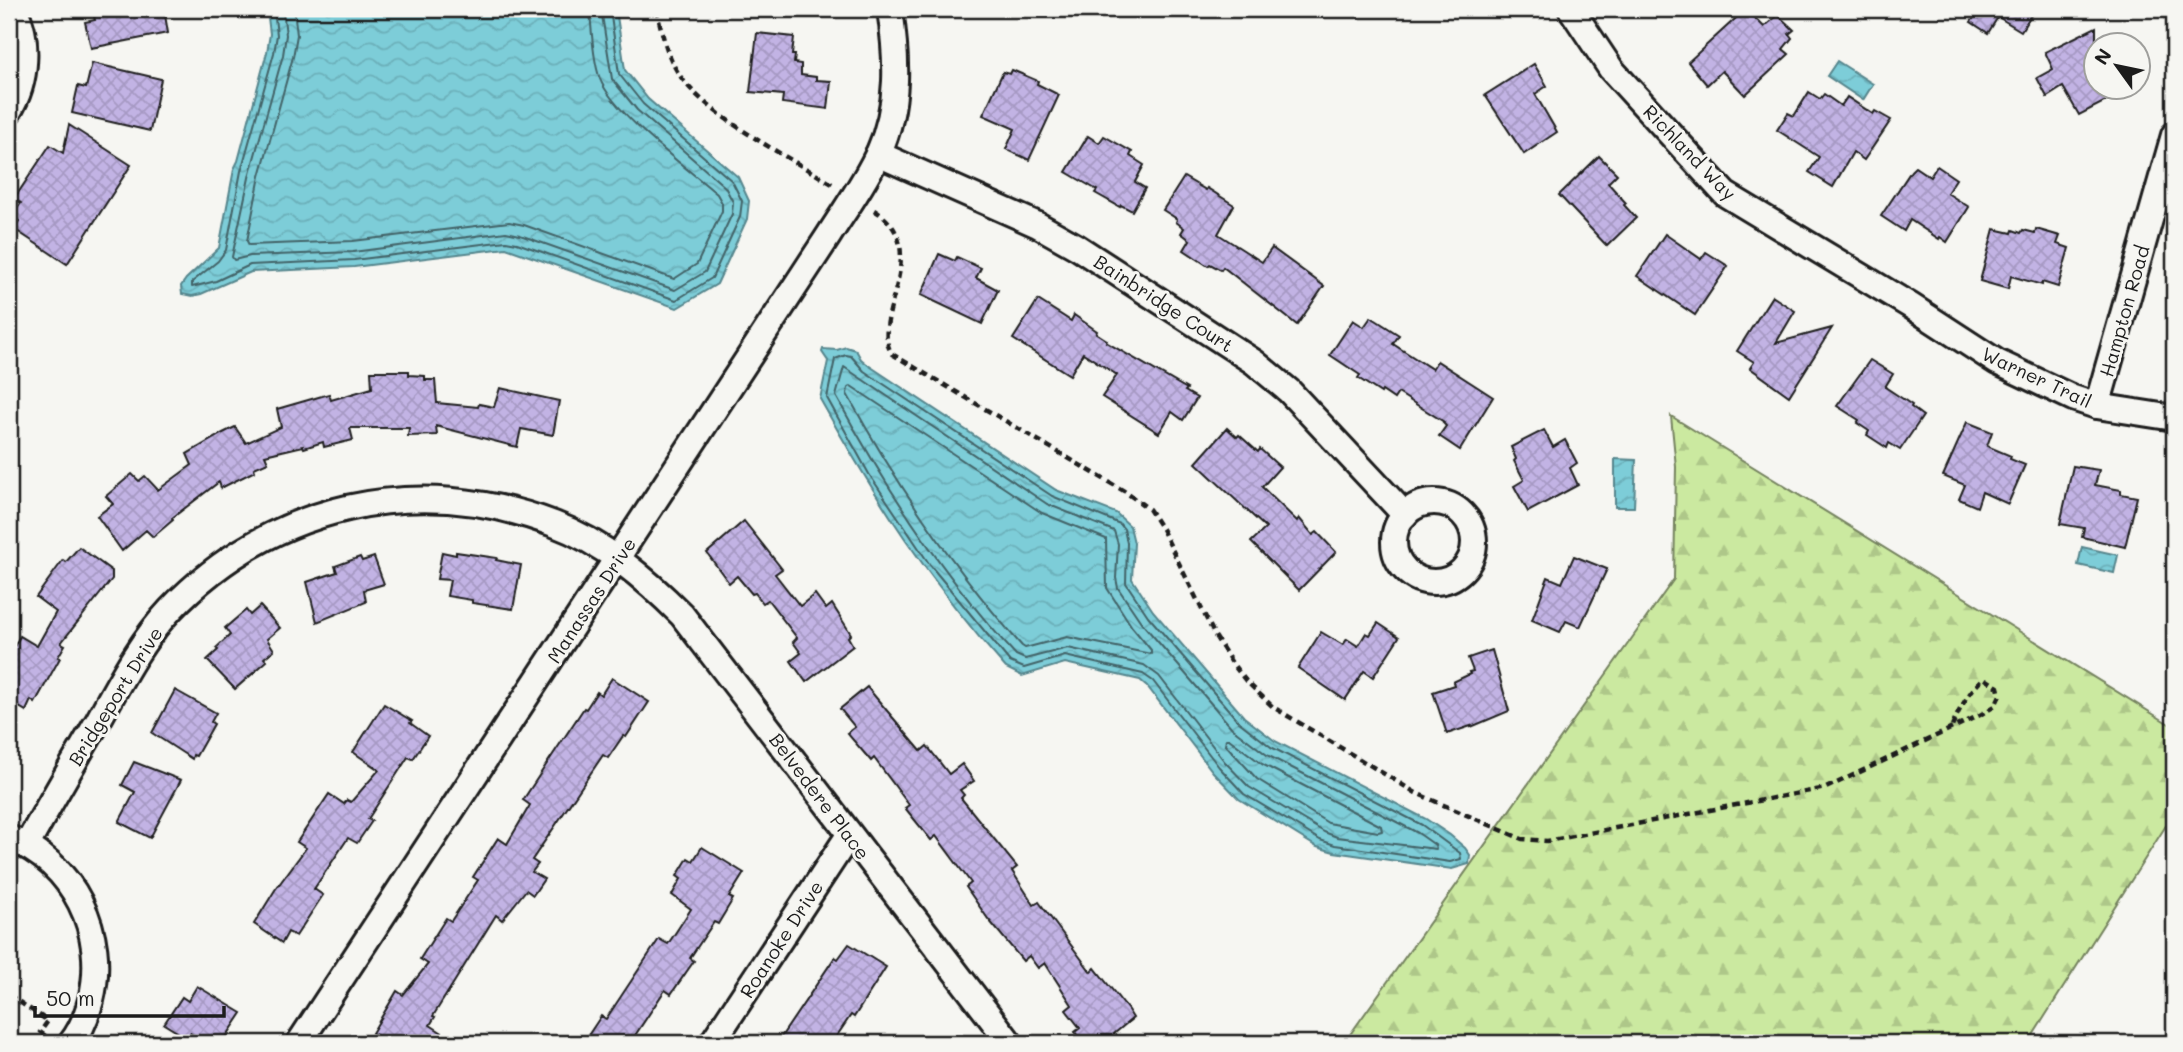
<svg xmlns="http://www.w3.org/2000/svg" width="2183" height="1052" viewBox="0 0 2183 1052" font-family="Mali,sans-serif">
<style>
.forest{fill:url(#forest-firs);stroke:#74825e;stroke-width:2}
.water{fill:url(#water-waves);stroke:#56868d;stroke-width:2}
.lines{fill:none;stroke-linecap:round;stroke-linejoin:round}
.shore{stroke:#436367;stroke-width:2}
.building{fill:url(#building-cross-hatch);stroke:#1c1c1c;stroke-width:2}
.street-casing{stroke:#1c1c1c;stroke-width:30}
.path{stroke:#1c1c1c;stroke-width:4.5;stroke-dasharray:7 5;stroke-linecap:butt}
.street{stroke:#f6f6f2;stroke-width:24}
.labels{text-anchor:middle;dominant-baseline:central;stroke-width:6;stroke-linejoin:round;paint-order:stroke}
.street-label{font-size:19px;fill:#1c1c1c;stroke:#f6f6f2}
</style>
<defs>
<pattern id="forest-firs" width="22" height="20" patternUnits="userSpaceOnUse" patternTransform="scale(1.75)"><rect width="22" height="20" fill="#cbe9a0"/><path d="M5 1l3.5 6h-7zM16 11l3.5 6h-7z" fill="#aec789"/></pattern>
<pattern id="water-waves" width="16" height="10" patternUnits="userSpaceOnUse" patternTransform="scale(1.75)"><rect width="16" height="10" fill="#7dcdd8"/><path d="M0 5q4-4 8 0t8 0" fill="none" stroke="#6bafb9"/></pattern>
<pattern id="building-cross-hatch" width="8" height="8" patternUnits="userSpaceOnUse" patternTransform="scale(1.75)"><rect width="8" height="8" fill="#c2b3e4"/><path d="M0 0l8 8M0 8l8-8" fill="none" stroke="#a699c3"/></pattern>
</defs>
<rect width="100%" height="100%" fill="#f6f6f2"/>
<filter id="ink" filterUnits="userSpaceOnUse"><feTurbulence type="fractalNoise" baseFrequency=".0143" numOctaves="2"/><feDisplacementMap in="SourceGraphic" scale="14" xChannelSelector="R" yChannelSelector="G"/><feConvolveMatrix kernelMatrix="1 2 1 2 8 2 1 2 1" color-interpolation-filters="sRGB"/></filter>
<g filter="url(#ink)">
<polygon class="forest" points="1671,416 2174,727 2174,813 2028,1043 1344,1043 1674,579 1676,467"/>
<g class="water">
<polygon points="267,9 616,9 625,70 648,99 738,177 749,201 747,219 717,284 677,308 506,248 354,267 251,272 201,294 192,296 182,294 181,286 186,279 219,248 234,169 238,161 267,52 270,34"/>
<polygon points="1837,61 1873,84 1863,100 1827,76"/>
<path d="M846,347L856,350L861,359L868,365L1056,490L1116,513L1130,526L1134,543L1132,579L1153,611L1244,717L1275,741L1426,819L1450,835L1465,848L1470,855L1469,864L1452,869L1334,852L1317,847L1239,799L1213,772L1147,686L1140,680L1065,663L1022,676L1006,668C931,585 874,496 820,399L828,361L822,352L823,349L837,350Z"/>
<polygon points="1615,459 1636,460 1634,507 1615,507"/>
<polygon points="2082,547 2118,555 2114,573 2078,565"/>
</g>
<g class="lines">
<g class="shore">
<polyline points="274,9 277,35 274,53 241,171 226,250 218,261 192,282 192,287 216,281 250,265 354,260 506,241 517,243 676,300 712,278 740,217 742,201 732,181 643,104 619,74 610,9"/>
<polyline points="283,9 286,35 283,55 250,173 232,257 234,260 250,256 353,252 506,232 520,235 675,290 705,272 732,214 733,202 725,187 637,110 612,79 601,9"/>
<path d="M294,9L297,35L293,57L260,176L247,241L249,245L353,241L509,222L524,225L674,279L697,264L722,211V203L717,194C687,168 613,113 600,79C594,64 591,26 590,9"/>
<polygon points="846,355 851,356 864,371 1052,496 1120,524 1124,529 1127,543 1126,583 1148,616 1239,722 1271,747 1422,825 1460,853 1461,859 1450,862 1335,845 1320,840 1244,794 1219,767 1153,681 1143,674 1065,656 1024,668 1010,662 930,565 869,474 827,398 835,359"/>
<path d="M844,367L1047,504L1114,531L1118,544L1116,578L1118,588L1141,622L1232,728L1267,755L1418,833L1435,845L1436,849L1337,837L1324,832L1249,787L1225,762L1159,676L1144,665L1068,648L1025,659L1016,655C944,578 886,488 836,396Z"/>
<path d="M851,386L1042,513L1106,539L1107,588L1132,627L1151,650V654L1067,637L1025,648L1022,646C953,568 897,485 847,394L848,388Z"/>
<polygon points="1226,739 1229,739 1262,764 1381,826 1382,831 1378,832 1328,823 1257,779 1225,744"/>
</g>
</g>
<g class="building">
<polygon points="92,9 164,9 168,33 91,48 85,22 95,20"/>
<polygon points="1746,9 1764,27 1778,15 1794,30 1789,34 1792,38 1783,49 1789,54 1745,95 1722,71 1707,85 1688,62"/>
<polygon points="1980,9 2035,9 2021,31 1998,17 1988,33 1971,22"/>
<polygon points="2096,27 2096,88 2131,88 2079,115 2063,87 2047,97 2037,78 2053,69 2045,52"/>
<polygon points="757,33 794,37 792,55 795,55 794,63 801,64 801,75 816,77 816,80 831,81 828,109 782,103 783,95 750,92"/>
<polygon points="92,63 161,79 150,131 72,113 78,86 86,88"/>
<polygon points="1534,64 1547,86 1535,94 1557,132 1524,154 1485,95"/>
<polygon points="1012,70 1038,81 1037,84 1059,95 1029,160 1006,149 1015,129 983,115 1003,72 1010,74"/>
<polygon points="1809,92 1820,99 1824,94 1841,106 1847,97 1873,114 1875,111 1891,120 1864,160 1853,152 1833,187 1809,172 1819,157 1777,130 1788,113 1794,116"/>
<polygon points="69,125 131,165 67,264 14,229 19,221 12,216 21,203 14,199 50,145 63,153"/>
<polygon points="1088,136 1099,143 1104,136 1132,152 1130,156 1144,165 1135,182 1145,188 1132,211 1121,205 1120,207 1095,193 1097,190 1066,172"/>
<polygon points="1599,156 1617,174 1608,183 1626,203 1624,205 1636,218 1607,246 1559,195"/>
<polygon points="1937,166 1956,179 1947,193 1969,207 1947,242 1940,237 1939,239 1910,220 1904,231 1881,216 1911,171 1915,167 1930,177"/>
<polygon points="1184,177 1206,190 1207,188 1234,205 1218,234 1262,262 1272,248 1324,286 1297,325 1223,267 1221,270 1210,264 1208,266 1184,250 1190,240 1181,233 1184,228 1176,222 1177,219 1163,210"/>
<polygon points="1994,229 2012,233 2013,230 2021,233 2023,230 2035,233 2036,229 2060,236 2057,244 2069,248 2058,287 2042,282 2042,285 2011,276 2008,289 1980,281"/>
<polygon points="1665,234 1701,259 1706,252 1728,266 1695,315 1637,276"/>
<polygon points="939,254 955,261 957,257 981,268 976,278 998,290 982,324 921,295"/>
<polygon points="1772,296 1795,311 1776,343 1832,328 1789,396 1750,368 1754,362 1737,351"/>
<polygon points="1038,300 1071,321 1074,315 1097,331 1096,333 1107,340 1106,342 1187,389 1185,391 1197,398 1183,420 1172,412 1159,433 1102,397 1117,375 1083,353 1070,375 1013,339"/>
<polygon points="1371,317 1399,335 1393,344 1432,369 1437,361 1493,397 1460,450 1439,436 1446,426 1443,423 1444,422 1398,393 1394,399 1382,391 1381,393 1358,378 1360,375 1330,355 1353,320 1364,327"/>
<polygon points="1870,360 1893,374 1885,387 1912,405 1911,407 1923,416 1900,450 1889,443 1887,448 1867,435 1869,431 1857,423 1859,420 1837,406"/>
<polygon points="371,371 409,371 409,375 425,376 425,380 435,380 437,403 478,407 479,404 494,407 500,388 559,401 553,435 521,429 517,447 436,426 437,435 408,436 409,428 350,428 353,440 324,447 323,442 304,448 303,446 265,455 268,462 254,468 255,471 221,488 219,482 172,518 173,520 153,537 146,530 122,551 97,516 113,504 106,496 132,474 139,481 145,476 158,490 192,465 187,454 223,433 235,427 246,443 281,427 277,409 329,394 331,400 372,388"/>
<polygon points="1967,422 1992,432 1987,446 2011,456 2010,459 2025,465 2008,504 1982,492 1977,507 1959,499 1965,485 1943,476"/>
<polygon points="1227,428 1237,437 1239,435 1258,452 1260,449 1280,467 1262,487 1297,521 1299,518 1313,535 1317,532 1336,552 1299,590 1251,542 1266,528 1196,463"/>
<polygon points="1544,430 1553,447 1565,440 1577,463 1570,468 1578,485 1528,512 1514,486 1524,480 1514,461 1516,459 1511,447"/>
<polygon points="2073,466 2099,470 2095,485 2121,490 2121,494 2137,497 2125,547 2082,537 2084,528 2060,524"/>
<polygon points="744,521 782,569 775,574 800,606 815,594 826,609 832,604 851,634 848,637 853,646 806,682 791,661 801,653 793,642 797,638 768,600 763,603 755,593 752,594 737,576 729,583 707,553"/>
<polygon points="79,547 112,571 112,579 61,643 65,645 58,657 60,658 35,703 31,700 26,711 9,701 9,656 20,636 37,646 56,612 36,597 63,560 66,562"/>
<polygon points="442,552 456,555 456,552 497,558 496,560 521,565 513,609 472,603 472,600 447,596 450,580 437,579"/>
<polygon points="1574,556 1607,569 1580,627 1566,621 1560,632 1532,620 1548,577 1562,583"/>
<polygon points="360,557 362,561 374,557 384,584 364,590 366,602 317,622 307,582 337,572 335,566"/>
<polygon points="260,606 280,628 267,639 274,650 264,658 267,661 235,689 207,660 218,650 216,648 230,635 225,628 246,610 250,615"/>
<polygon points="1378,623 1399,637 1373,677 1364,671 1345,700 1298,668 1321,632 1343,645 1347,639 1358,646 1366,633 1370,635"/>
<polygon points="1492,650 1509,711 1471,727 1471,726 1447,734 1433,692 1454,685 1453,682 1470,674 1469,672 1473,671 1468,658"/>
<polygon points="612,678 649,702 626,737 623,736 608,758 603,755 532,860 538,864 532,872 544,879 533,895 526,890 502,920 496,915 433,1016 435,1017 430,1025 458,1043 371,1043 376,1035 372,1033 397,991 403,995 428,964 420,959 446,918 451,921 478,880 473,877 498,838 507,844 530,805 523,800 550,759 584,708 586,709 597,692 601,695"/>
<polygon points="867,687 921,751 927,746 949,774 962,764 974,781 960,790 964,795 961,798 1017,867 1012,871 1034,905 1039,902 1091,972 1095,968 1128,1010 1133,1018 1103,1043 1083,1043 1075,1032 1080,1028 1066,1010 1072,1005 1045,963 1038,968 1029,956 1023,961 988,919 966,887 971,883 936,836 931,840 905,808 909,805 874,758 871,761 847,733 855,727 840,709"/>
<polygon points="175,690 216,713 211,722 214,724 196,756 193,755 192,759 152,733"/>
<polygon points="384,704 412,721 410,723 428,736 413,759 408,757 368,819 372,821 357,843 348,838 314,889 323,895 296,936 288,932 282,943 254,924 275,890 306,848 297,842 329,794 344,804 347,800 351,802 379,770 353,752"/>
<polygon points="134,762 181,780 150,838 119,822 135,792 122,785"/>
<polygon points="702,847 744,873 729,897 733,899 718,924 714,922 690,958 694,961 671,994 665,990 630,1043 583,1043 601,1016 606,1019 659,939 668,944 691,909 672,895 681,879 677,876 688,858 693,861"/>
<polygon points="849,944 886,967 854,1017 851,1015 832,1043 777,1043 835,957 838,959"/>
<polygon points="197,986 242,1013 222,1043 204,1043 190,1033 187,1038 164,1024 182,997 188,1001"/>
</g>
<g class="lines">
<g class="street-casing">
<g id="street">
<polyline points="1571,9 1611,69 1725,194 1911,306 1997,362 2073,398 2097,406 2174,418"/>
<path d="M9,111C27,82 30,39 14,9"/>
<polyline points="878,154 1038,225 1077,247 1254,362 1289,391 1405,515"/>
<polyline points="2097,406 2174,135"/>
<circle cx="1434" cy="542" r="40"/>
<path d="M9,838C73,862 108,933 91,1000C87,1015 81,1031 71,1043"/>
<path d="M27,845C50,803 74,762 98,721C119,683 140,642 170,610C271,504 417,472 554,524C603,542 646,579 682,615L1010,1043"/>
<path d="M299,1043L829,235C846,208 866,181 879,152C900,105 897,58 890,9"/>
<polyline points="712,1043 849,835"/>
</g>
</g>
<g class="path">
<path d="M656,9C662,30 665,52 677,71C702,114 790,158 834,185"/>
<path d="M874,210C936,248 868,318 892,354L1124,491L1149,509L1162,529L1215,636L1232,663L1246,681L1273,707L1416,793L1522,839L1547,841L1826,788L1980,715L1995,706L2000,695L1998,687L1984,678C1969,691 1959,709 1952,727"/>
<polyline points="9,995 48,1021 40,1032 47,1037"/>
</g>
<use href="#street" class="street"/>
</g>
</g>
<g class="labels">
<g class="street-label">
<text transform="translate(1690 152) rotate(46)">Richland Way</text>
<text transform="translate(1164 303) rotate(33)">Bainbridge Court</text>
<text transform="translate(2124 311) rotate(-74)">Hampton Road</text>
<text transform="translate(2037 377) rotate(25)">Warner Trail</text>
<text transform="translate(591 600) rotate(-57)">Manassas Drive</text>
<text transform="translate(115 696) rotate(-58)">Bridgeport Drive</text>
<text transform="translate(820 796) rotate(53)">Belvedere Place</text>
<text transform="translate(781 939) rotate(-57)">Roanoke Drive</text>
</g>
</g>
<rect width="2183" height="1052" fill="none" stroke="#f6f6f2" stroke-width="35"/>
<rect x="18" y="18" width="2148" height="1017" fill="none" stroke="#1c1c1c" stroke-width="2.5" filter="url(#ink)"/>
<g transform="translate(2117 66) rotate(303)"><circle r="33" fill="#f6f6f2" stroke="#9f9f9c" stroke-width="2"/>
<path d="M0-5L12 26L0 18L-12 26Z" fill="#1c1c1c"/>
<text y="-10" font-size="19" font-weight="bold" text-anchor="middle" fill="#1c1c1c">N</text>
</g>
<path d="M35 1006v10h189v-10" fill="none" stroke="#1c1c1c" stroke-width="3.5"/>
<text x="46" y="1006" font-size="21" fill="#1c1c1c" stroke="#f6f6f2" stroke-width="5" paint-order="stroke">50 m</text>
</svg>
